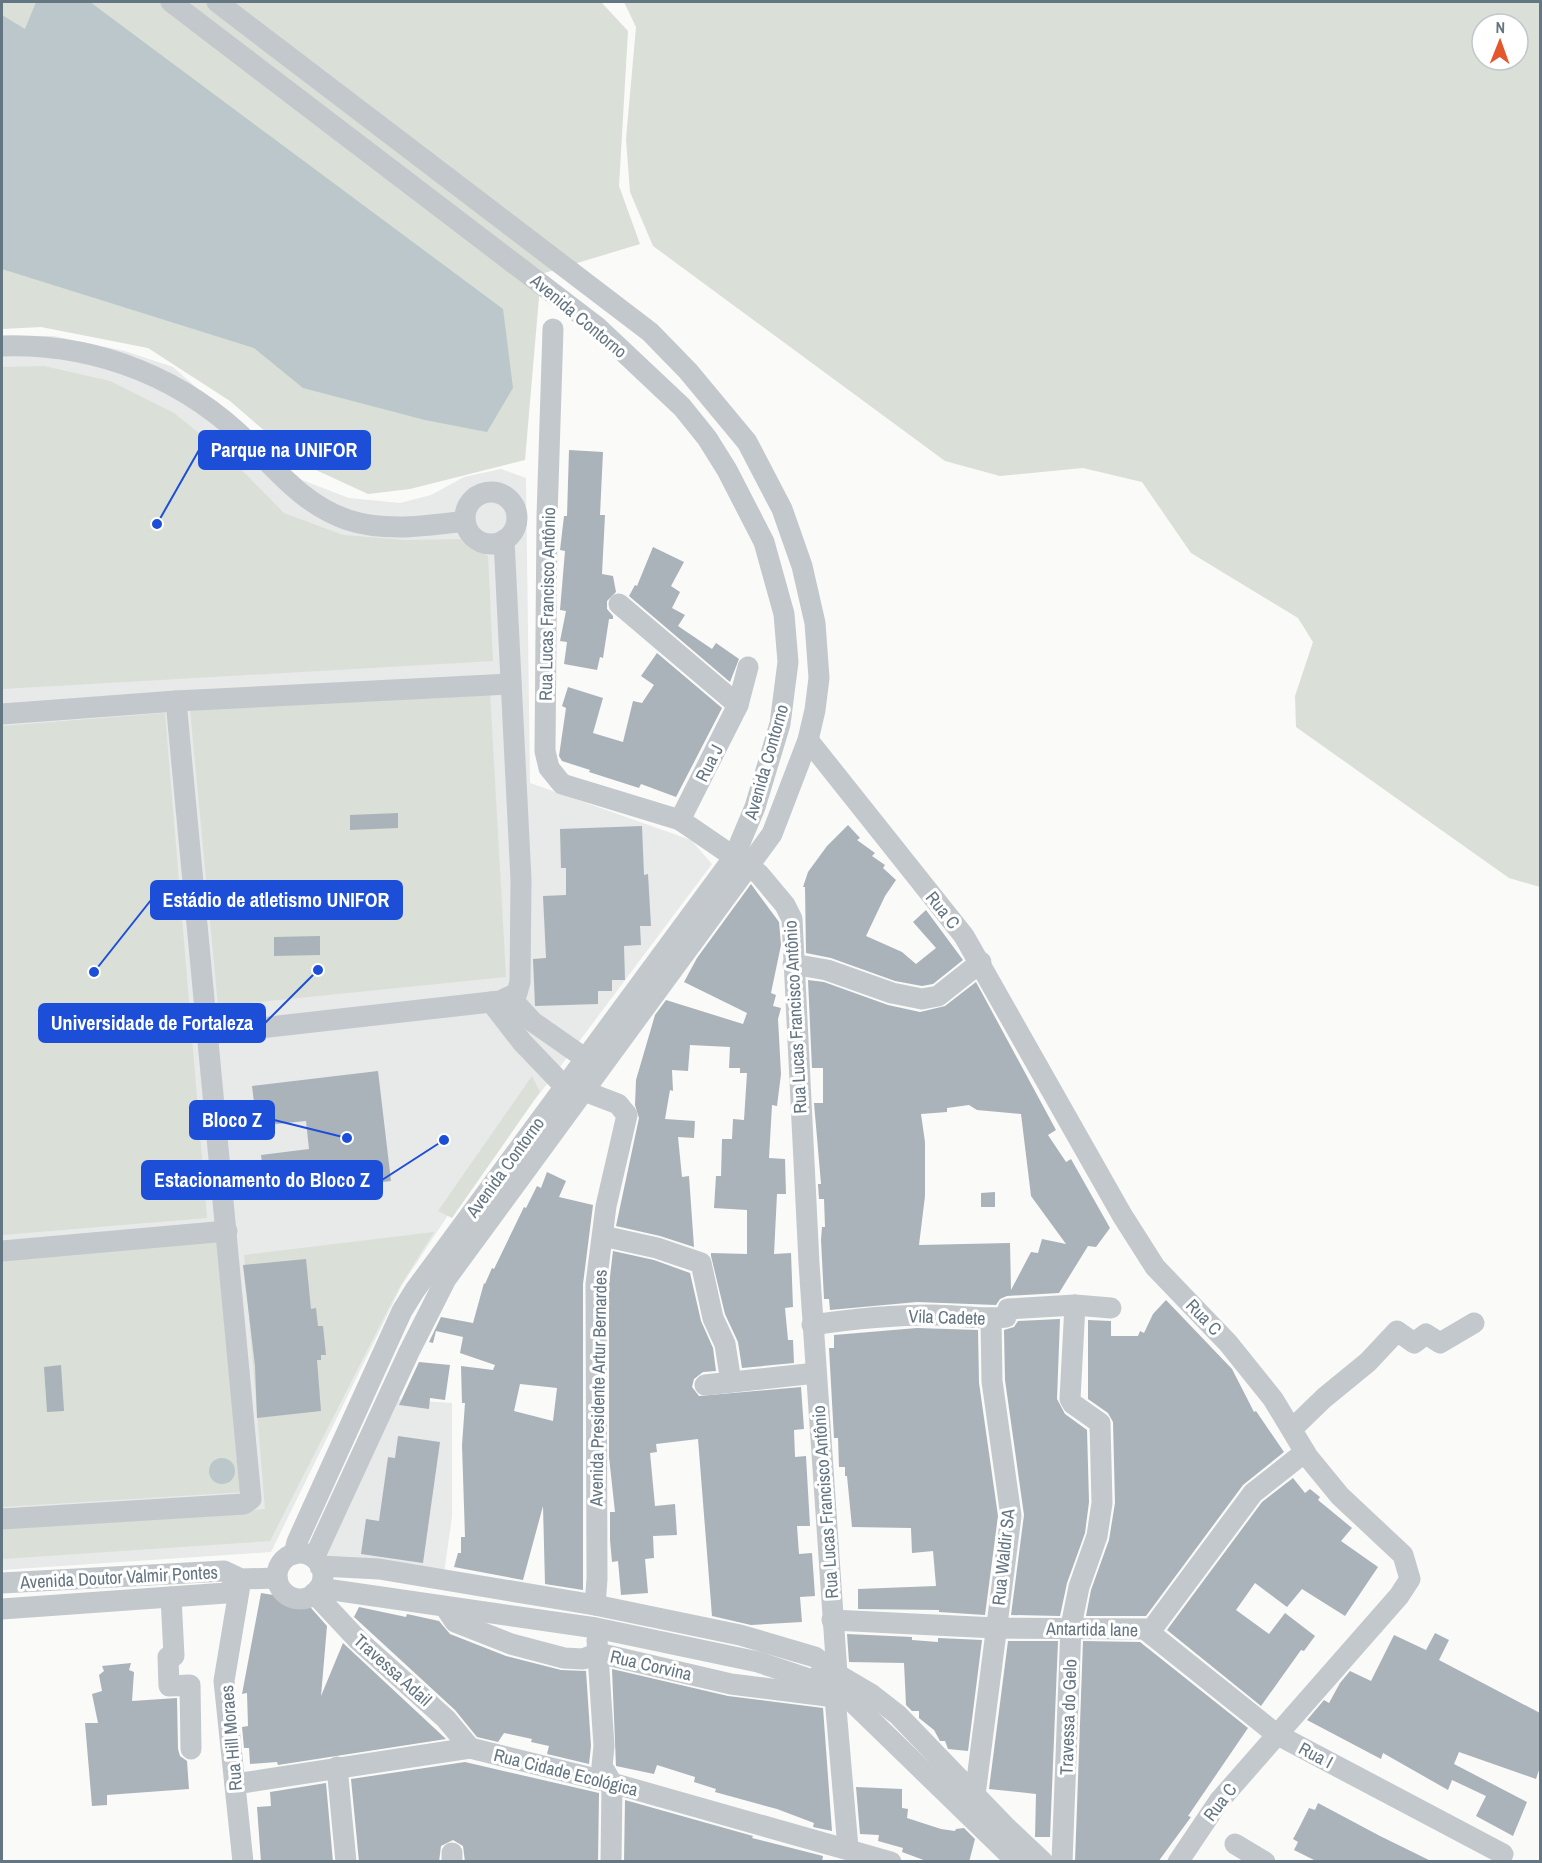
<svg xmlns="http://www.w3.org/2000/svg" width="1542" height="1863" viewBox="0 0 1542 1863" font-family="'Archivo Narrow',sans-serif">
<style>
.built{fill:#e8e9e9}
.green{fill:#dadfd7;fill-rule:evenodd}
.water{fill:#bbc7cb}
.building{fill:#aab3b9;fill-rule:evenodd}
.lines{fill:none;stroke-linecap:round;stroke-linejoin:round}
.minor{stroke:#c3c8cc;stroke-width:21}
.labels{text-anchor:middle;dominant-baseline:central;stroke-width:6;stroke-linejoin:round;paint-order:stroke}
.street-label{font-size:18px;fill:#657683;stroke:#fff}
.leader{fill:none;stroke:#1d4ed8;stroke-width:2}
.callout-dot{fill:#1d4ed8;stroke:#fff;stroke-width:2}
.callout{fill:#1d4ed8;stroke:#1d4ed8;stroke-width:2}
.callout-label{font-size:20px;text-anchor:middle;font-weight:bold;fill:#fff}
</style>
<rect width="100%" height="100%" fill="#fafaf8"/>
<g class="built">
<polygon points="2,336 54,336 125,351 173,367 302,480 349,498 400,503 431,495 464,477 501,469 526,478 530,783 691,840 712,864 548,1083 479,1168 402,1285 271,1552 2,1570"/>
<polygon points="380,1398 452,1403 452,1517 443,1580 394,1571 310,1573 311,1547"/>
</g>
<g class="green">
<polygon points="2,2 601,2 628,31 619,186 640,244 541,274 525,460 410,489 368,494 303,464 230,401 148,348 41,327 2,329"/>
<path d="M624,2H1540V887L1509,878L1296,727L1295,696L1313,642L1298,618L1191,553L1142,482L1083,468L1000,476L945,461L653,246L630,192L626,139L636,27ZM1482,24H1518V60H1482Z"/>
<polygon points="44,366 110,381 174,413 230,458 284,513 343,535 405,540 463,539 488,556 493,661 2,689 2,367"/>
<polygon points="490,692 506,977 218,1006 190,710"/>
<polygon points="165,713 207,1218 2,1235 2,726"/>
<polygon points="532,1076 540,1092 452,1218 438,1211"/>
<polygon points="434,1232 399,1288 270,1541 2,1559 2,1529 265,1509 244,1255"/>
<polygon points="223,1236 245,1492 2,1507 2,1259"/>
</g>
<g class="water">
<polygon points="36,2 90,2 503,309 513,388 487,432 425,420 303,388 254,348 2,269 2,15 25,29"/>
<circle cx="222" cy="1471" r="13"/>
</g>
<g class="building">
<polygon points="569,450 603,452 600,515 605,515 602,574 613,576 616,592 607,601 607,609 613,616 613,619 609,619 603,658 600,657 597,670 564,664 567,642 560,641 566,611 560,610 565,551 560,550 564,516 567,516"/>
<polygon points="653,547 684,562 671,586 680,592 672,608 685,615 678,626 712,649 716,643 739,659 730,682 629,596 635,585 637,586"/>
<polygon points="657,653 722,708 676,797 641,784 639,788 589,772 590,770 562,761 559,756 566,708 562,706 568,687 603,698 593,733 623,742 633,701 642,703 654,685 641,676"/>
<polygon points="398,813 398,828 350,830 350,815"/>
<polygon points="848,825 860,838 857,840 875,853 872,856 885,865 883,868 896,880 885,896 866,936 902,952 916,964 936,948 913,922 926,910 963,960 933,984 922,986 895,981 831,958 806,953 805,887 803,887 808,872 827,846"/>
<polygon points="642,826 644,875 648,874 651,926 640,926 641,945 624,946 625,980 612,980 612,991 598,991 598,1004 535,1006 533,959 546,958 543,896 566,895 566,868 561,868 560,829"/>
<polygon points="751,884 779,922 781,945 771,993 776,995 773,1006 781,1008 778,1019 781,1074 777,1106 772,1105 769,1158 785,1159 786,1194 777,1194 774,1254 791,1253 793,1307 785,1308 788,1340 793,1340 794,1363 742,1368 738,1342 725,1314 711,1256 711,1253 747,1254 747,1210 714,1208 716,1176 721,1176 722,1139 732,1139 733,1119 744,1120 747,1073 740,1073 740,1068 729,1068 730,1047 690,1045 688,1071 672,1070 673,1091 670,1090 665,1119 695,1121 694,1138 678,1137 682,1177 689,1176 694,1247 660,1236 616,1226 639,1118 635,1105 636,1080 655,1015 666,1000 743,1024 747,1013 684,982 697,958"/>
<polygon points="320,936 320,955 274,956 274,937"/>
<path d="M808,980L824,982L888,1005L920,1012L945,1006L976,982L1056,1130L1048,1135L1066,1162L1071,1159L1110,1228L1096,1247L1088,1246L1059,1293L1007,1296L1000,1299L996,1305L917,1302L830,1310L829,1299H824L821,1240L822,1227H825L824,1199H819L818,1184H821L814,1103H823V1068H812ZM969,1105L977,1110L1021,1114L1031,1196L1066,1244L1042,1239L1038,1253L1031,1252L1011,1290L1010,1243L919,1245L925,1196V1142L921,1114L947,1112V1108Z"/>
<polygon points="378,1071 391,1181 266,1196 261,1155 309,1149 306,1121 257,1126 252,1086"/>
<path d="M547,1172L566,1181L559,1197L593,1205L583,1284V1590L545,1584L543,1506L523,1580L454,1567L458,1553H461V1537H465L462,1445L465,1403H462L461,1366L493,1370L495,1365L460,1353L463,1337L436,1331L433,1343L429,1342L441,1317L473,1323L484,1283L485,1284L492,1268L494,1269L524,1207L526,1208L537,1186L541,1188ZM520,1384L557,1388L553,1421L514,1411Z"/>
<polygon points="995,1192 995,1207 981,1207 981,1193"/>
<polygon points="613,1251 654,1260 690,1273 701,1321 713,1348 716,1371 703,1372 694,1379 692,1387 699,1396 801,1387 804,1429 794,1430 795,1457 806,1456 810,1526 797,1526 799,1554 812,1553 815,1596 800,1597 802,1622 751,1625 712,1616 698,1439 656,1444 657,1452 650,1453 655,1506 675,1504 677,1535 653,1536 654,1558 645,1559 648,1593 621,1595 618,1561 612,1562 610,1540 610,1512 615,1512 609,1457 609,1285"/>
<polygon points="306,1259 311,1309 316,1308 318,1326 323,1326 326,1355 321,1355 321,1360 317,1360 321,1411 257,1418 255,1366 243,1265"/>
<polygon points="1166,1300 1232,1369 1254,1412 1256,1411 1284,1452 1243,1485 1146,1616 1086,1616 1091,1590 1109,1540 1115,1503 1113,1422 1108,1413 1088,1399 1088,1320 1111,1321 1111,1336 1138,1336 1140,1331 1144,1333 1153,1314"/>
<polygon points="1060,1319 1057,1399 1065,1414 1087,1430 1089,1502 1085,1533 1067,1583 1060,1616 1011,1615 1024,1515 1005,1380 1004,1330 1014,1327 1018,1321"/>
<polygon points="917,1328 978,1330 979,1383 998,1516 985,1615 939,1612 939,1610 858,1609 858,1589 936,1586 933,1551 912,1553 911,1528 852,1527 847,1476 845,1476 845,1467 839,1467 838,1438 834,1438 829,1348 834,1348 834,1335"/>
<polygon points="419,1362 450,1365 445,1400 430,1398 429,1409 399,1405"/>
<polygon points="61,1365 64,1411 47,1412 44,1367"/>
<polygon points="398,1436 440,1442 423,1563 361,1554 366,1519 379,1521 388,1457 395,1458"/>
<polygon points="1293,1478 1305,1493 1310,1489 1320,1497 1318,1500 1352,1528 1341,1541 1378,1567 1345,1616 1302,1589 1287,1607 1255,1583 1236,1610 1269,1634 1285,1613 1315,1636 1304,1651 1301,1650 1261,1706 1167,1630 1262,1502"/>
<polygon points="261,1593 304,1600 327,1626 321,1696 343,1643 446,1739 278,1765 277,1762 250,1764 249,1748 244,1748 242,1727 248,1726 247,1693 242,1694"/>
<polygon points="359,1607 406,1617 407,1614 439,1621 450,1634 506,1656 561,1670 586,1671 591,1746 589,1764 547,1754 549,1746 531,1742 532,1739 504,1733 498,1742 477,1737 455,1710 354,1617"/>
<polygon points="1435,1633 1449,1640 1439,1660 1540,1713 1540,1767 1536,1779 1459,1752 1454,1764 1527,1802 1513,1836 1476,1816 1486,1796 1452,1780 1448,1790 1383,1753 1381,1759 1307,1720 1324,1700 1329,1703 1340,1683 1350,1671 1371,1681 1394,1635 1426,1650"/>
<polygon points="847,1634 912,1637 912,1640 938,1642 938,1638 982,1640 968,1751 948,1749 945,1741 940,1741 934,1730 919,1718 919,1711 912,1711 906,1705 904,1663 849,1662"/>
<polygon points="1008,1641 1058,1641 1050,1837 1035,1837 1036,1794 989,1789"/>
<polygon points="1083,1641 1140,1642 1248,1728 1188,1816 1191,1817 1158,1862 1075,1862"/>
<polygon points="131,1663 129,1670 134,1672 132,1701 177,1698 178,1749 180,1756 187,1761 189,1789 107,1795 107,1805 92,1806 85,1723 98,1723 92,1694 102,1691 99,1675 104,1671 102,1666"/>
<polygon points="612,1669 728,1696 823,1708 832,1831 813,1827 814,1823 777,1809 715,1792 716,1789 694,1782 695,1777 657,1765 654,1774 616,1766"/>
<polygon points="465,1762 599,1793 598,1862 465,1862 463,1846 453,1840 441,1846 439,1862 359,1862 351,1779"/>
<polygon points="326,1783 333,1862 261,1862 257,1807 271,1806 270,1792"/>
<polygon points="856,1787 902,1789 902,1808 908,1809 907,1818 941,1829 955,1831 956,1829 964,1828 975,1839 969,1862 929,1862 902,1852 903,1848 878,1841 879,1835 860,1834"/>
<polygon points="625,1800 753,1836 752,1838 823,1856 822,1862 624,1862"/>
<polygon points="1318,1803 1380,1836 1433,1862 1318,1862 1294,1850 1298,1842 1293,1839 1299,1828 1309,1808 1315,1810"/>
</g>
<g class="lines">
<g class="minor">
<polyline points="171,2 596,326 682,407 707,438 727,470 764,542 784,614 788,662 780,724 755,807 734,857 415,1290 402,1311 297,1542 294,1554"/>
<polyline points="217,2 650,332 688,371 747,442 782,509 802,566 815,623 819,678 815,710 808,740 772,834 446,1279 409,1352 314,1558"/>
<polyline points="553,329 547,517 545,751 549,768 562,784 680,820 759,874 785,905 792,919 809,1263 837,1674 835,1697 848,1848"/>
<path d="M2,346C98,343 188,379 255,449C283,478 308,506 348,520C385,532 427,526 465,521"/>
<circle cx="491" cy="518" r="26"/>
<polyline points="619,604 738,705"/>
<polyline points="2,714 176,701 511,684"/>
<polyline points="808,740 964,936 1122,1215 1155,1267 1228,1343 1273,1399 1308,1457 1340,1496 1403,1555 1410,1579 1399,1596 1219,1801 1178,1862"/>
<polyline points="680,820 738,705 748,667"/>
<polyline points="793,964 827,970 892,993 922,999 938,996 981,962"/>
<polyline points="511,998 533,1022 586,1059"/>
<polyline points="491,1002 522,1042 565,1087"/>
<polyline points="207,1034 500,1001 517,993 520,982 521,880 504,540"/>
<polyline points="584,1091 618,1104 627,1115 606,1206 596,1284 597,1579 595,1605"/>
<polyline points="603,1236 657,1248 701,1263 713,1318 725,1344 731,1382"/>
<polyline points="2,1251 227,1231"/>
<path d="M812,1325C852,1319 892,1315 932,1315C957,1315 982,1320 1006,1317L1008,1309L1075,1305L1111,1308"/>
<polyline points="705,1385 816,1373"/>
<polyline points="1292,1429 1324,1398 1368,1362 1397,1331 1414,1343 1426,1334 1440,1343 1474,1323"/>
<polyline points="2,1519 244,1504 251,1499 176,701"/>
<circle cx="300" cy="1576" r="23"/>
<polyline points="320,1566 379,1569 595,1605 740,1635 815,1657 837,1674 871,1694 898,1715 1007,1828 1043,1862"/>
<polyline points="241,1579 224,1681 243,1862"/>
<polyline points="2,1583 224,1571 241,1579 277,1578"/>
<polyline points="319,1588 596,1628 758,1662 809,1679 837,1674"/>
<polyline points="314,1593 358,1640 446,1719 470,1748"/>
<polyline points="171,1597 174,1656 168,1657 169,1686 190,1685 191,1749"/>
<polyline points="445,1607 455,1622 511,1644 564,1658 583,1659 598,1653 731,1684 835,1697"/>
<polyline points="2,1609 226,1593 241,1579"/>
<polyline points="832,1620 996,1628 1152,1629 1253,1493 1305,1452"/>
<polyline points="1146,1630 1276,1734 1503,1854"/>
<polyline points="597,1640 604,1746 602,1766 612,1783 611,1862"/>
<polyline points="837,1675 844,1694 1017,1862"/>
<polyline points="337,1767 346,1862"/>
<polyline points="235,1784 470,1748 612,1783 891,1862"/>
<polyline points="975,1795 1011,1516 992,1381 991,1319"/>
<polyline points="1235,1844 1265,1862"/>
<polyline points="452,1862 452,1853"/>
<polyline points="1062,1862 1071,1626 1079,1587 1097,1536 1102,1503 1100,1423 1073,1404 1070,1399 1075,1305"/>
</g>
</g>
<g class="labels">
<g class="street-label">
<text transform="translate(579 316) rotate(40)">Avenida Contorno</text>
<text transform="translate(547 604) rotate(-89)">Rua Lucas Francisco Antônio</text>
<text transform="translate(766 762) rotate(-74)">Avenida Contorno</text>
<text transform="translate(709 763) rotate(-63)">Rua J</text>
<text transform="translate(943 910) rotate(51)">Rua C</text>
<text transform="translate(795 1017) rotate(-93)">Rua Lucas Francisco Antônio</text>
<text transform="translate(505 1167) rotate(-54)">Avenida Contorno</text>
<text transform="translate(947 1317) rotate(2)">Vila Cadete</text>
<text transform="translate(1204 1317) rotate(46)">Rua C</text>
<text transform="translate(598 1388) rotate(-89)">Avenida Presidente Artur Bernardes</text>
<text transform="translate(825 1502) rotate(-94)">Rua Lucas Francisco Antônio</text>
<text transform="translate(1003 1557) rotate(-84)">Rua Waldir SA</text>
<text transform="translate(119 1577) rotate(-3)">Avenida Doutor Valmir Pontes</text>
<text transform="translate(1092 1629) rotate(1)">Antartida lane</text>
<text transform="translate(651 1665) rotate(13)">Rua Corvina</text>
<text transform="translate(393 1670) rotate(42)">Travessa Adail</text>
<text transform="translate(1068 1717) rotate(-88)">Travessa do Gelo</text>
<text transform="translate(231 1738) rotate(-95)">Rua Hill Moraes</text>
<text transform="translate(1316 1755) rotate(28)">Rua I</text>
<text transform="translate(566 1772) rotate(14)">Rua Cidade Ecológica</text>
<text transform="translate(1220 1802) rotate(-53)">Rua C</text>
</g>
</g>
<path class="leader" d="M157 524L199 450M94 972L151 900M318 970L265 1023M347 1138L274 1120M444 1140L382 1180"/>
<g class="callout-dot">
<circle cx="157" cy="524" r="6"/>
<circle cx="94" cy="972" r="6"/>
<circle cx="318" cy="970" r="6"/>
<circle cx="347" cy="1138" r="6"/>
<circle cx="444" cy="1140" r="6"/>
</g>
<g class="callout">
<rect x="199" y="431" width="171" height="38" rx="6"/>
<rect x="151" y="881" width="251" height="38" rx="6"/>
<rect x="39" y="1004" width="226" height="38" rx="6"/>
<rect x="190" y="1101" width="84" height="38" rx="6"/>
<rect x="142" y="1161" width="240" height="38" rx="6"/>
</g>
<g class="callout-label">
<text x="284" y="457">Parque na UNIFOR</text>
<text x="276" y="907">Estádio de atletismo UNIFOR</text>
<text x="152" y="1030">Universidade de Fortaleza</text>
<text x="232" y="1127">Bloco Z</text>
<text x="262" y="1187">Estacionamento do Bloco Z</text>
</g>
<rect width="1542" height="1863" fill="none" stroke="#657683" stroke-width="6"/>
<g transform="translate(1500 42) rotate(1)"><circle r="28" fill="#ffffff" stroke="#c1c8cd" stroke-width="1.5"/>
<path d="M0-4.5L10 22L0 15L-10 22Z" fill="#e4572e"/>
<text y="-9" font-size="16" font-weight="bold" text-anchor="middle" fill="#657683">N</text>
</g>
</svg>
